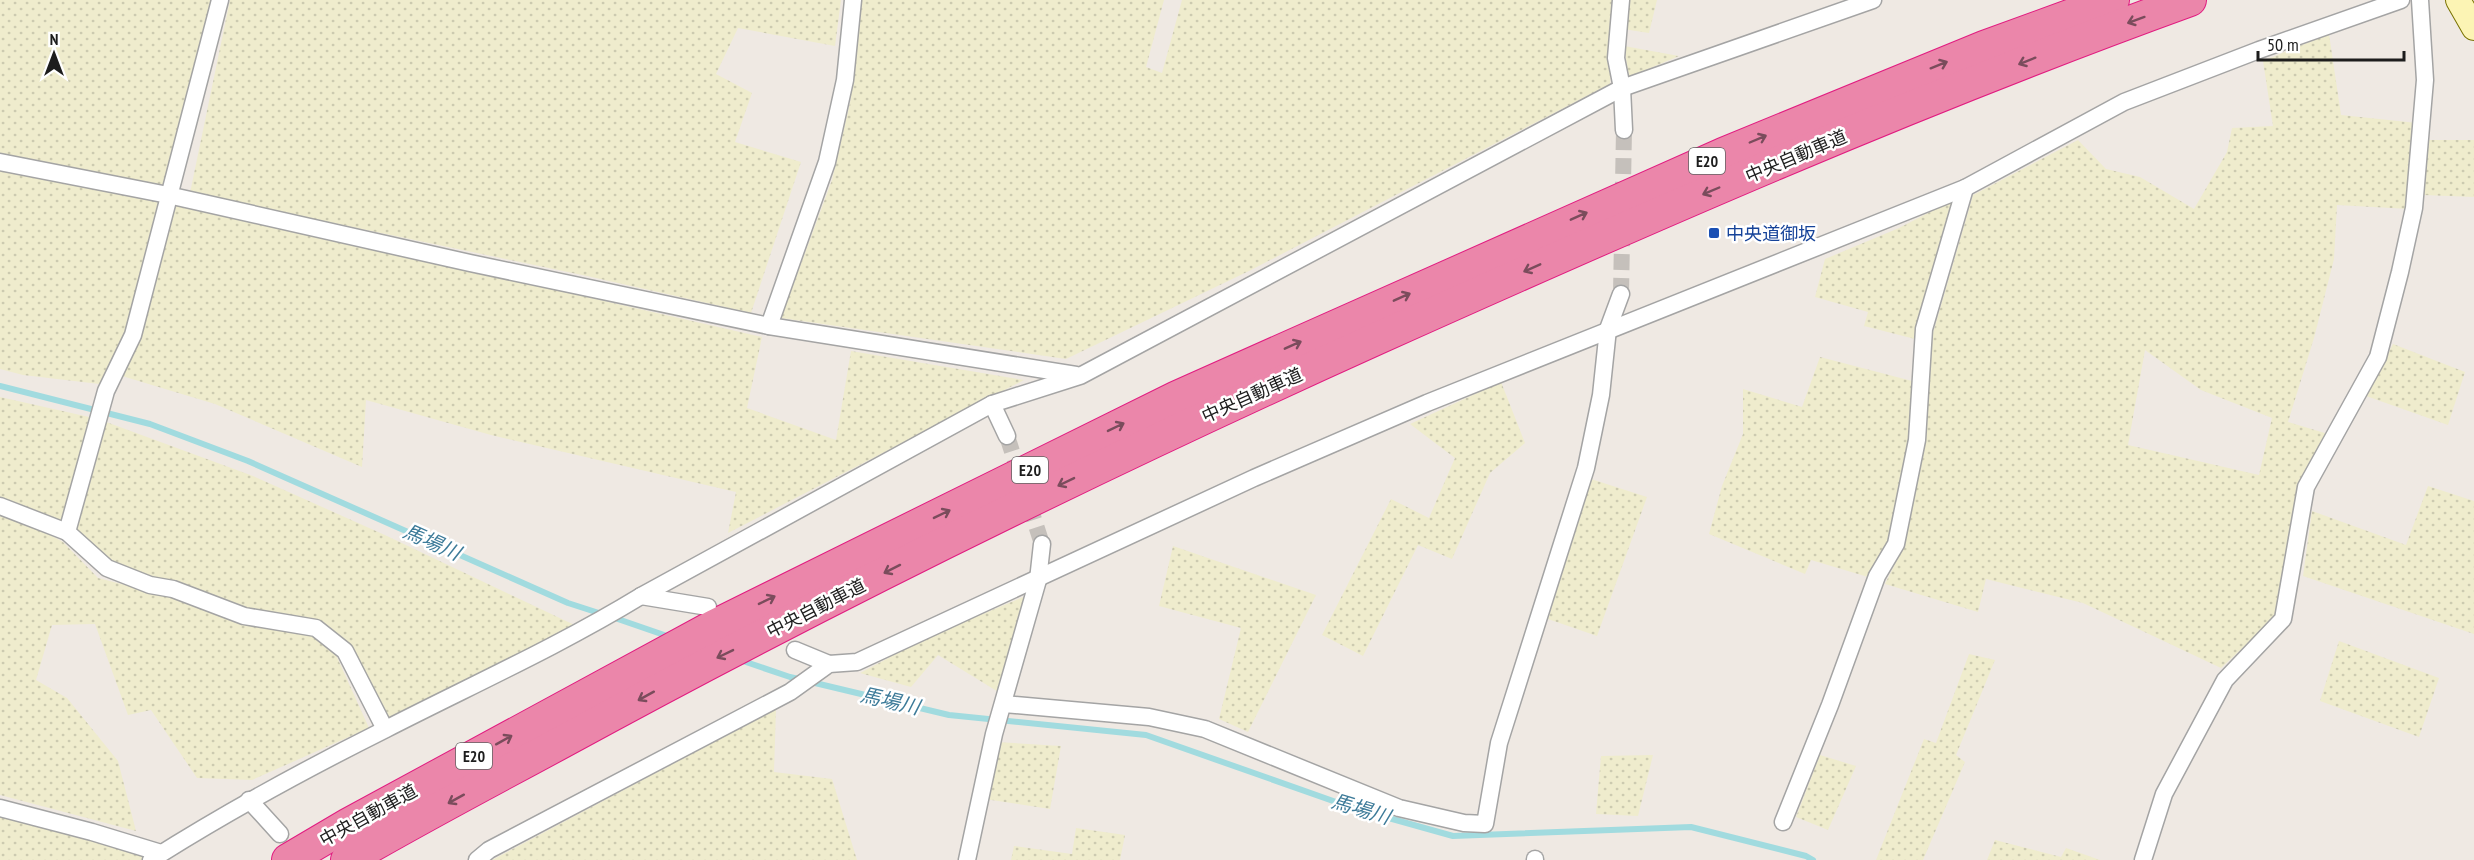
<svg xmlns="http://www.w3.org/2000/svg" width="2474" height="860" viewBox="0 0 2474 860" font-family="'PT Sans Narrow','Noto Sans JP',sans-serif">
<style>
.farmland{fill:url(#farmland-dots);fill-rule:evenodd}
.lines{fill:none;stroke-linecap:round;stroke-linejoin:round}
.stream{stroke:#a1dbdf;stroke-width:6}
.street-tunnel{stroke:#c5c0bb;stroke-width:16;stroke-dasharray:16 8;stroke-linecap:butt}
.street-casing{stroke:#a4a4a4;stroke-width:19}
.secondary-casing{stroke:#797200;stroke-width:26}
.highway-casing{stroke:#e11c80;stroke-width:34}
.street{stroke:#fff;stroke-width:16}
.secondary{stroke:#fcf4b4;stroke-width:24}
.highway{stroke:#eb86aa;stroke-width:32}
.oneway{stroke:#7a4c5c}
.transit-dot{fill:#1a4fb4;stroke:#fff;stroke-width:2}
.labels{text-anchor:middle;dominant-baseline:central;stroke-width:5;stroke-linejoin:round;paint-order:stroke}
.shield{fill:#fff;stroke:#616161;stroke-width:1.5}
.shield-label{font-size:16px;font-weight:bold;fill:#1d1d1d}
.street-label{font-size:18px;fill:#1d1d1d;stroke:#fff}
.transit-label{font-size:18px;fill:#164399;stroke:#fff;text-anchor:start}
.water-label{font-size:20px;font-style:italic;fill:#3d7b99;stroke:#fff}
</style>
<defs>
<pattern id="farmland-dots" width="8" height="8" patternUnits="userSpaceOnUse" patternTransform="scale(1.5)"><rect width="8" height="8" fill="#efeccd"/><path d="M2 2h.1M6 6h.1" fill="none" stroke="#cccab0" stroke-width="1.8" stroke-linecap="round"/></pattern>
</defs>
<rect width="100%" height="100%" fill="#efe9e3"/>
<g class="farmland">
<polygon points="0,0 220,0 133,335 108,385 23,375 0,369"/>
<polygon points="230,0 841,0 835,46 738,28 716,74 752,93 735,142 801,162 751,313 587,276 190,193"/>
<polygon points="862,0 1164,0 1146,67 1162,73 1182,0 1615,0 1610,84 1251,270 1066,359 781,318 832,180 850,103"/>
<polygon points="1628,0 1657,0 1649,33 1623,29"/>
<path d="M2329,34L2341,115L2417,123L2409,209L2337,205L2334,259L2314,338L2288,422L2328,434L2276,617L2221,668L2083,603L1986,579L1978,612L1885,584L1905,544L1925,441L1933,333L1973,195L2078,140L2106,169L2140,177L2194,209L2227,152L2232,128L2273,126L2263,61ZM2145,350L2201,390L2272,418L2259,475L2128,445Z"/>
<polygon points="1624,46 1679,56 1629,77"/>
<polygon points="2429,140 2474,140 2474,197 2423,195"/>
<polygon points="1955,199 1915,339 1864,326 1868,312 1815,297 1825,259 1899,228"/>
<polygon points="172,202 762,337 747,408 836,440 851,351 1024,380 728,533 736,492 491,435 366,400 362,467 215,404 122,376"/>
<polygon points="2393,344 2465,372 2448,425 2366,396"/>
<polygon points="1820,357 1912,381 1908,443 1890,540 1868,577 1811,560 1805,574 1709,534 1722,486 1743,434 1743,389 1802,407"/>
<polygon points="1501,382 1525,443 1490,473 1452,559 1418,545 1363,656 1322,635 1391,499 1429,518 1455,458 1410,424"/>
<polygon points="0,397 98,419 253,476 387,536 585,630 385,729 345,651 317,628 107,568 67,532 0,506"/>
<polygon points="1591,479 1647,497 1597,636 1548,619"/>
<polygon points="2428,486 2474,501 2474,634 2303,576 2312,511 2406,545"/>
<polygon points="0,513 21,519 63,542 98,578 316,634 336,655 369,728 252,780 197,778 151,710 128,715 95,624 52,625 36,680 67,698 118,761 136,831 0,795"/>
<polygon points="1173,546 1316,595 1248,732 1219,719 1241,628 1159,606"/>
<polygon points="1028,595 1000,693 938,655 911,687 860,673 932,635"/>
<polygon points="2339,641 2439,678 2419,737 2320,701"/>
<polygon points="1969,654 1995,660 1956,755 1965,762 1923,860 1876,860 1924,739 1936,743"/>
<polygon points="776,709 774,772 832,779 857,860 492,860"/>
<polygon points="997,742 1061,746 1050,809 985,799"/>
<polygon points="1653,755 1638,816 1596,814 1601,756"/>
<polygon points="1820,755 1856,766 1828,830 1796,817"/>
<polygon points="0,808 161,853 151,860 0,860"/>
<polygon points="1076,828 1125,835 1120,860 1011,860 1014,846 1072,854"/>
<polygon points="1995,840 2061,857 2066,848 2100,860 1987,860"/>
</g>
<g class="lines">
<g class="stream">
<polyline points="0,386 150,424 248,461 568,603 602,614"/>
<polyline points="612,617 670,637"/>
<polyline points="740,660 790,677 949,715 1146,735 1353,808 1453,836 1691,827 1806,856 1813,860"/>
</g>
<g class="street-tunnel">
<polyline points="1621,294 1624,130"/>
<polyline points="1007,436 1042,544"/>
</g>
<g class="street-casing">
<g id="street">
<polyline points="1621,0 1616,58 1622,88 1624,130"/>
<polyline points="0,162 168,195 470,263 769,326 1076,375"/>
<polyline points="769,326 827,162 845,80 853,0"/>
<polyline points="992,404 1007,436"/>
<polyline points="0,506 67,532 107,568 150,585 173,589 244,616 316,628 345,651 385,729"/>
<polyline points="67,532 106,391 133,335 220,0"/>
<polyline points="641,596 708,607"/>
<polyline points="795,650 829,664"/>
<polyline points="1004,704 1149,717 1205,729 1399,808 1464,823 1485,824 1499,743 1586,468 1601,395 1608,329 1621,294"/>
<polyline points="249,800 280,834"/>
<polyline points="0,808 92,832 161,853"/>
<polyline points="1783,822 1830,705 1877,576 1896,544 1917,440 1924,329 1965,188"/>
<path d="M151,860C227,812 306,769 386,729C472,685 559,646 641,596L992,404L1080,376L1622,88L1873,0"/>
<polyline points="477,860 489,850 790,692 829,664 857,662 1254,478 1427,403 1965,188 2124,102 2259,50 2401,0"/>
<polyline points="967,860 994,734 1038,580 1042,544"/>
<polyline points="1535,860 1535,859"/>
<polyline points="2143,860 2164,794 2225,680 2283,619 2306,487 2378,357 2400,272 2414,208 2425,80 2420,0"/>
</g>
</g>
<g class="secondary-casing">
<polyline id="secondary" points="2458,0 2474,28"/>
</g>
<g class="highway-casing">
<g id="highway">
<polyline points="288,860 349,824 714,626 1177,397 1723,154 1984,47 2113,0"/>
<path d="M347,860C417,819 490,781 562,742C829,596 1101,463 1378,338C1645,218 1914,100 2190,0"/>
</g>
</g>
<use href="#street" class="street"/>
<use href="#secondary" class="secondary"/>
<use href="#highway" class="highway"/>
</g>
<defs><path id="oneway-shaft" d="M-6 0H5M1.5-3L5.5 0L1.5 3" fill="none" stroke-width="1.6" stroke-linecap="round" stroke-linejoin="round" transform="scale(1.5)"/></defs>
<g class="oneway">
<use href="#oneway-shaft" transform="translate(2136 20) rotate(160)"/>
<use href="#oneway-shaft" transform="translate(2027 61) rotate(158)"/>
<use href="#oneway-shaft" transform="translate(1939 65) rotate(-22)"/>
<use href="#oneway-shaft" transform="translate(1758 139) rotate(-23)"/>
<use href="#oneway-shaft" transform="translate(1711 191) rotate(157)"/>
<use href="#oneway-shaft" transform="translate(1579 216) rotate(-24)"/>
<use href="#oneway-shaft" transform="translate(1532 268) rotate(156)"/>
<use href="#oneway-shaft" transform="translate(1402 297) rotate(-24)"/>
<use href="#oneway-shaft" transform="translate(1293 345) rotate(-24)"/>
<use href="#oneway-shaft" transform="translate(1116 427) rotate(-26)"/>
<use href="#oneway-shaft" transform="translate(1066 482) rotate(154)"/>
<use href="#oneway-shaft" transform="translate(942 514) rotate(-26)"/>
<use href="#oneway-shaft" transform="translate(892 569) rotate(153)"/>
<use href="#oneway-shaft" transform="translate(767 600) rotate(-26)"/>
<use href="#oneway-shaft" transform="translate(725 654) rotate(154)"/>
<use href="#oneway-shaft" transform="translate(646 696) rotate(151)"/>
<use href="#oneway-shaft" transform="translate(504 740) rotate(-29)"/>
<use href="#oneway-shaft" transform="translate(456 799) rotate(151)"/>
</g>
<rect class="transit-dot" x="1708" y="227" width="12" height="12" rx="3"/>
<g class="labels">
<g class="shield">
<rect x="1689" y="148" width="36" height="26" rx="4.5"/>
<rect x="1012" y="457" width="36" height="26" rx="4.5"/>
<rect x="456" y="743" width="36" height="26" rx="4.5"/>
</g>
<g class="shield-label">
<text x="1707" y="161">E20</text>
<text x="1030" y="470">E20</text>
<text x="474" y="756">E20</text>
</g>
<g class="street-label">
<text transform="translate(1796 156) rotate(-23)">中央自動車道</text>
<text transform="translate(1252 395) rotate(-24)">中央自動車道</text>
<text transform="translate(816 608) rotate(-27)">中央自動車道</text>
<text transform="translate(368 815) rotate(-29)">中央自動車道</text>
</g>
<g class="transit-label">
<text x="1726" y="233">中央道御坂</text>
</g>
<g class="water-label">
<text transform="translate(432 542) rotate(24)">馬場川</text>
<text transform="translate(890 701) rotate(13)">馬場川</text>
<text transform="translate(1361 809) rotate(17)">馬場川</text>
</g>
</g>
<g transform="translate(54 54)" stroke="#ffffff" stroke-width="4.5" paint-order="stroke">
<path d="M0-4.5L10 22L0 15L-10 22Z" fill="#1d1d1d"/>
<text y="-9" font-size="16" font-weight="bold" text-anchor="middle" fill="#1d1d1d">N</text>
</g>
<path d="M2258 51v9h146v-9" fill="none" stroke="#1d1d1d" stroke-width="3"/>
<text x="2267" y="51" font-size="18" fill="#1d1d1d" stroke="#ffffff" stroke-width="4.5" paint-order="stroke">50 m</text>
</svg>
